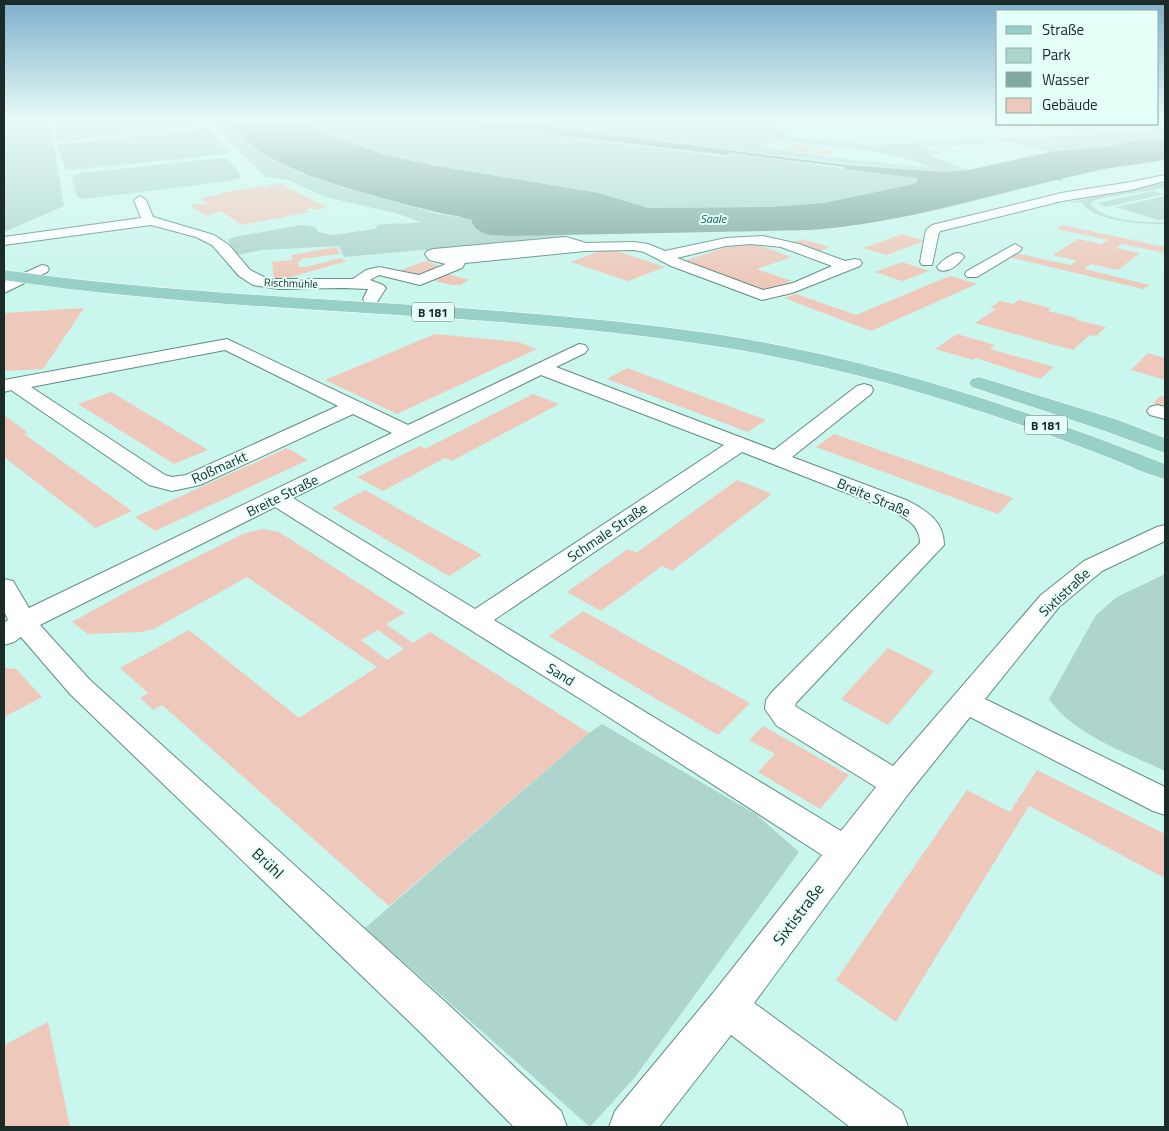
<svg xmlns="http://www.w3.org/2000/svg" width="1169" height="1131" viewBox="0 0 1169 1131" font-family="'Titillium Web',sans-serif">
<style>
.green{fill:#aed5cd;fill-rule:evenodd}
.water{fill:#80a8a0}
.building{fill:#eec9bb;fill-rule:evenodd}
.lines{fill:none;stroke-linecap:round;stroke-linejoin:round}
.minor-casing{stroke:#628c84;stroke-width:2}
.major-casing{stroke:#fff;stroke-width:1}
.minor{fill:#fff;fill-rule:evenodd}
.major{fill:#96d0c7;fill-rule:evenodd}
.labels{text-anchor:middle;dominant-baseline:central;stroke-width:4;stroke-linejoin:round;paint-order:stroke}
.far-street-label{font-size:11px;fill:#1a2b28;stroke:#e5fff9}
.far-water-label{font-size:12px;font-style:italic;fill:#065b51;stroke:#e5fff9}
.shield{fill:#e5fff9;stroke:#576b67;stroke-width:1}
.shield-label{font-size:12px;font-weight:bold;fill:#1a2b28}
.street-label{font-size:14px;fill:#1a2b28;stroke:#e5fff9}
.near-street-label{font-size:16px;fill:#1a2b28;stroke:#e5fff9}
</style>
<rect width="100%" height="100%" fill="#c9f6ed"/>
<g class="green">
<polygon points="4,121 50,121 64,206 4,232"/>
<polygon points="54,121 199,121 204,126 64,141 57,140"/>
<path d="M205,121H232L236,130L260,150L298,172L338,186L438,214L472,219L510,236L564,234L566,237L344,257L339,246L262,250L237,255L228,240L234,237L302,225L315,227L318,232L332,235L375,229L378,225C393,222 406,225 421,222L396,213L325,197L289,180L266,177L217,129Z"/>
<polygon points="299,121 438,121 728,157 732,154 918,178 916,183 909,185 824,203 770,207 648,208 599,193 431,165 385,155 311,129"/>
<path d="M502,121H774L779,125L781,131L790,137L873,145L1127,133L1165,128V138L1121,143L1113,146L1050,152L1006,141L981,142L983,144L921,146L941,153L928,155L969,170L943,172L845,163ZM774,140C827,146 884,148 934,168L853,160L764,148Z"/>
<polygon points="205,129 211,130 229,154 69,170 66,169 57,146 69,143"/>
<polygon points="219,158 229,160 241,177 230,181 83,199 77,197 72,177 82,173"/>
<path d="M1165,183V188L1098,199L1092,202L1091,205C1104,221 1146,223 1165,222V224C1148,225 1090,221 1083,203L1071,202Z"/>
<polygon points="1153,191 1164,194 1107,207 1097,203"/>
<polygon points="1165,196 1165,219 1158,220 1116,207"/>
<path d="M1165,574V771C1125,752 1076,736 1049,699L1096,615L1117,597Z"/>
<polygon points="602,724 757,815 799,852 635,1077 590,1127 365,928 589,733"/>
</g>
<path class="water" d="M232,121H299L311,129L385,155L431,165L599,193L648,208L770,207L824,203L909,185L916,183L918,178L844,169L845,167L730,153L727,155L438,121H502L847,165L943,172L969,170L1050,152L1113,146L1121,143L1165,138V160L1104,169L1060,179L1064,181L1056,180C974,200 895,224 810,230L510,236C493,235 476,237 471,219C466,219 462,217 457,216C436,213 417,207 397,202C351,189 254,167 232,121Z"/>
<g class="building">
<polygon points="794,144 809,146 805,148 814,149 809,153 786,150"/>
<polygon points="820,149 834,150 830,155 815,153"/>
<polygon points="280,183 326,207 315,210 311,208 304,210 309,212 242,225 221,211 207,216 190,205 208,204 200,198 223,194 221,193 260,186 265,188"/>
<polygon points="1062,225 1165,247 1165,253 1122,244 1116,248 1140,253 1118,270 1091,264 1084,269 1150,285 1143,289 1009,257 1016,253 1070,265 1077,261 1053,255 1078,239 1101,244 1108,240 1056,229"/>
<polygon points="902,234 925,241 886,255 863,248"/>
<polygon points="802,239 830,247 821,251 793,242"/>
<polygon points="746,241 792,257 757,269 792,281 765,291 684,261"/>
<polygon points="337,247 340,254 301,259 302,261 297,262 299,267 307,267 340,258 347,261 287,278 274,279 272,262 292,260 291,255"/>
<polygon points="608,248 665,267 628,281 571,262"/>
<polygon points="425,261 445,268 437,271 469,280 460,285 452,285 430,280 401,270"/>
<polygon points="902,262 929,271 902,281 875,272"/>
<polygon points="950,276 977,284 871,331 784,298 796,294 856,315"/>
<polygon points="1019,300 1051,308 1048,311 1077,318 1076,320 1106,327 1096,336 1090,335 1073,350 975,323 996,309 990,308 1000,301 1013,304"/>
<polygon points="84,308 43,369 4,371 4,313"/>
<polygon points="435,334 518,342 537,349 397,414 325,380"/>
<polygon points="957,334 995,345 990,349 1054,367 1040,379 976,358 973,360 935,349"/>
<polygon points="1148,353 1165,358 1165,380 1131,370"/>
<polygon points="627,368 659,380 766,420 748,432 607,379"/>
<polygon points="111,392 208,450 174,464 78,404"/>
<polygon points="533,394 559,404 452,461 445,458 383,491 357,477 420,446 425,449"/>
<polygon points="1161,396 1165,397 1165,406 1153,403"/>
<polygon points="4,415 28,433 24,434 132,511 96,528 4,457"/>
<polygon points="834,434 919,464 1013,498 998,514 816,447"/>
<polygon points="287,448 308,460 155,531 135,517"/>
<polygon points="737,480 772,494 672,571 662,566 601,611 567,592 628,549 636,553"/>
<polygon points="365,490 420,521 482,555 449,576 332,508"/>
<path d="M262,529L279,532L405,613L386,624L413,643L430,632L589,733L389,906L162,705L153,710L140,698L148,693L120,668L189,630L299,718L377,667L247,577L154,629L141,632L88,634L72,622L128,591L243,534ZM378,630L404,649L387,660L361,640Z"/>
<polygon points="583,611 662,655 750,703 718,735 549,636"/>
<polygon points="888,648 934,671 888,725 841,699"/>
<polygon points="4,668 16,669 42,697 4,717"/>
<polygon points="763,726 849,775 820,809 758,772 775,754 749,740"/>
<polygon points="1037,770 1165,834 1165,878 1029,806 896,1022 836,980 967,790 1010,812"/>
<polygon points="48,1022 70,1127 4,1127 4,1045"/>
</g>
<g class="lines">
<g class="minor-casing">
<g id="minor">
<polygon points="1165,175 1165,181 1131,190 1062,201 941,231 939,232 932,265 922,265 920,262 926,230 932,225 1061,193 1131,182"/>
<path d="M140,196L146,200L153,217L214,235L229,245L250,270L268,279H353L366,270L379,267L419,275L446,264L429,260L425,254L427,251L434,249L566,237L586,243L634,242L648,244L665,251L726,238L763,236L799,244L845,261L855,259L860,260L862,263L860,266L792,293L762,300L671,266L644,252L634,250L585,251L465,263L462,268L420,285L379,275L370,280L383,285L386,288L377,302H365L363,299L368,289L344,288L279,289L253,285L239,276L212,245L196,237L151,225L4,245V237L141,218L134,200ZM751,244L781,247L832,266L793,283L763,290L677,258L726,246Z"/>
<polygon points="1015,244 1022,248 1020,251 977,277 967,277 965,274 967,271"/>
<path d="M957,253L962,254L964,257C958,265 949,273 939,270L937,267C941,261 950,255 957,253Z"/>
<polygon points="42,265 47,266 49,269 47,272 4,293 4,282"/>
<path d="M227,339L408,425L579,344L585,345L588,349L585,353L556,367L774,450L857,386L864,384L871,386L873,390L871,394L792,457L906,500C926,510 944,521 944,545L796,703L795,706L893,766L1041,595L1084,561L1157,527L1165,525V541L1102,571L1059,607L985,699L1165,787V815L1153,811L970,717L909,793L754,1003L902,1111L908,1127H850L731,1035L659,1127H609L615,1111L713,993L822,855L590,705L275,507L40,625L90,680L451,1007L561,1111L567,1127H514L423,1035L70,694L21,637L14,642L4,645V623L8,620L4,611V579L13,581L29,608L392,433L353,414L200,485L172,491L149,485L11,390L4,392V380ZM225,350L338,406L186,475L172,477L165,475L31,387ZM541,375L724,445L475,609L293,498ZM742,452L890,510C905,518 920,524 920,543L771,693L766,700L765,709L777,726L876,787L841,831L494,620Z"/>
<polygon points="1157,405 1165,407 1165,419 1150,415 1147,411 1150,407"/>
</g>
</g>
<g class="major-casing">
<g id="major">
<path d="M4,270C240,304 479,299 715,334C870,358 1020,407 1165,464V479C1148,475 1132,467 1115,460C1088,449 1060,439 1032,429C929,392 823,363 715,346C480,309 239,316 4,280Z"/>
<polygon points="979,377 1118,420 1165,438 1165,453 1102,430 972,387 969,383 972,379"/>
</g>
</g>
<use href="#minor" class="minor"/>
<use href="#major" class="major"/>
</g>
<linearGradient id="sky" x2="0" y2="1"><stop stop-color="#7eafcb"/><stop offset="0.43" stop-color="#e7fbf7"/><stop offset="1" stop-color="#e7fbf7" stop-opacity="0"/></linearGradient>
<rect width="1169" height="279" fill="url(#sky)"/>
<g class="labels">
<g class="far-street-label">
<text transform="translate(291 283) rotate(2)">Rischmühle</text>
</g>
<g class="far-water-label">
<text x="713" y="218">Saale</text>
</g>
<g class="shield">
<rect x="412" y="302.5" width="42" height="19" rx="4"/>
<rect x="1025" y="415.5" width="42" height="19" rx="4"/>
</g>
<g class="shield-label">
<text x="433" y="312">B 181</text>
<text x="1046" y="425">B 181</text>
</g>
<g class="street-label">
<text transform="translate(219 467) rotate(-24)">Roßmarkt</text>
<text transform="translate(282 495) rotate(-26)">Breite Straße</text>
<text transform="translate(874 497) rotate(23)">Breite Straße</text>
<text transform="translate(607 532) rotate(-34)">Schmale Straße</text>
<text transform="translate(1064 592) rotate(-43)">Sixtistraße</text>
<text transform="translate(561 674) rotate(32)">Sand</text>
</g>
<g class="near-street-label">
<text transform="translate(268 863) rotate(43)">Brühl</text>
<text transform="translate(798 914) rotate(-53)">Sixtistraße</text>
</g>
</g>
<rect width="1169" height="1131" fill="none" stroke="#1a2b28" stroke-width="10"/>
<rect x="996" y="10" width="162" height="115" fill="#e5fff9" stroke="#94aaa5"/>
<rect x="1006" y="26" width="25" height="8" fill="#96d0c7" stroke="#94aaa5"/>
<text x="1042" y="35" font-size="15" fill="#1a2b28">Straße</text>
<rect x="1006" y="48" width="25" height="15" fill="#aed5cd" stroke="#94aaa5"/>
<text x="1042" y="60" font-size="15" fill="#1a2b28">Park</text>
<rect x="1006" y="72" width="25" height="15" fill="#80a8a0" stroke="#94aaa5"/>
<text x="1042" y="85" font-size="15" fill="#1a2b28">Wasser</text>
<rect x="1006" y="98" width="25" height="15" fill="#eec9bb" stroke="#94aaa5"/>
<text x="1042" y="110" font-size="15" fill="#1a2b28">Gebäude</text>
</svg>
